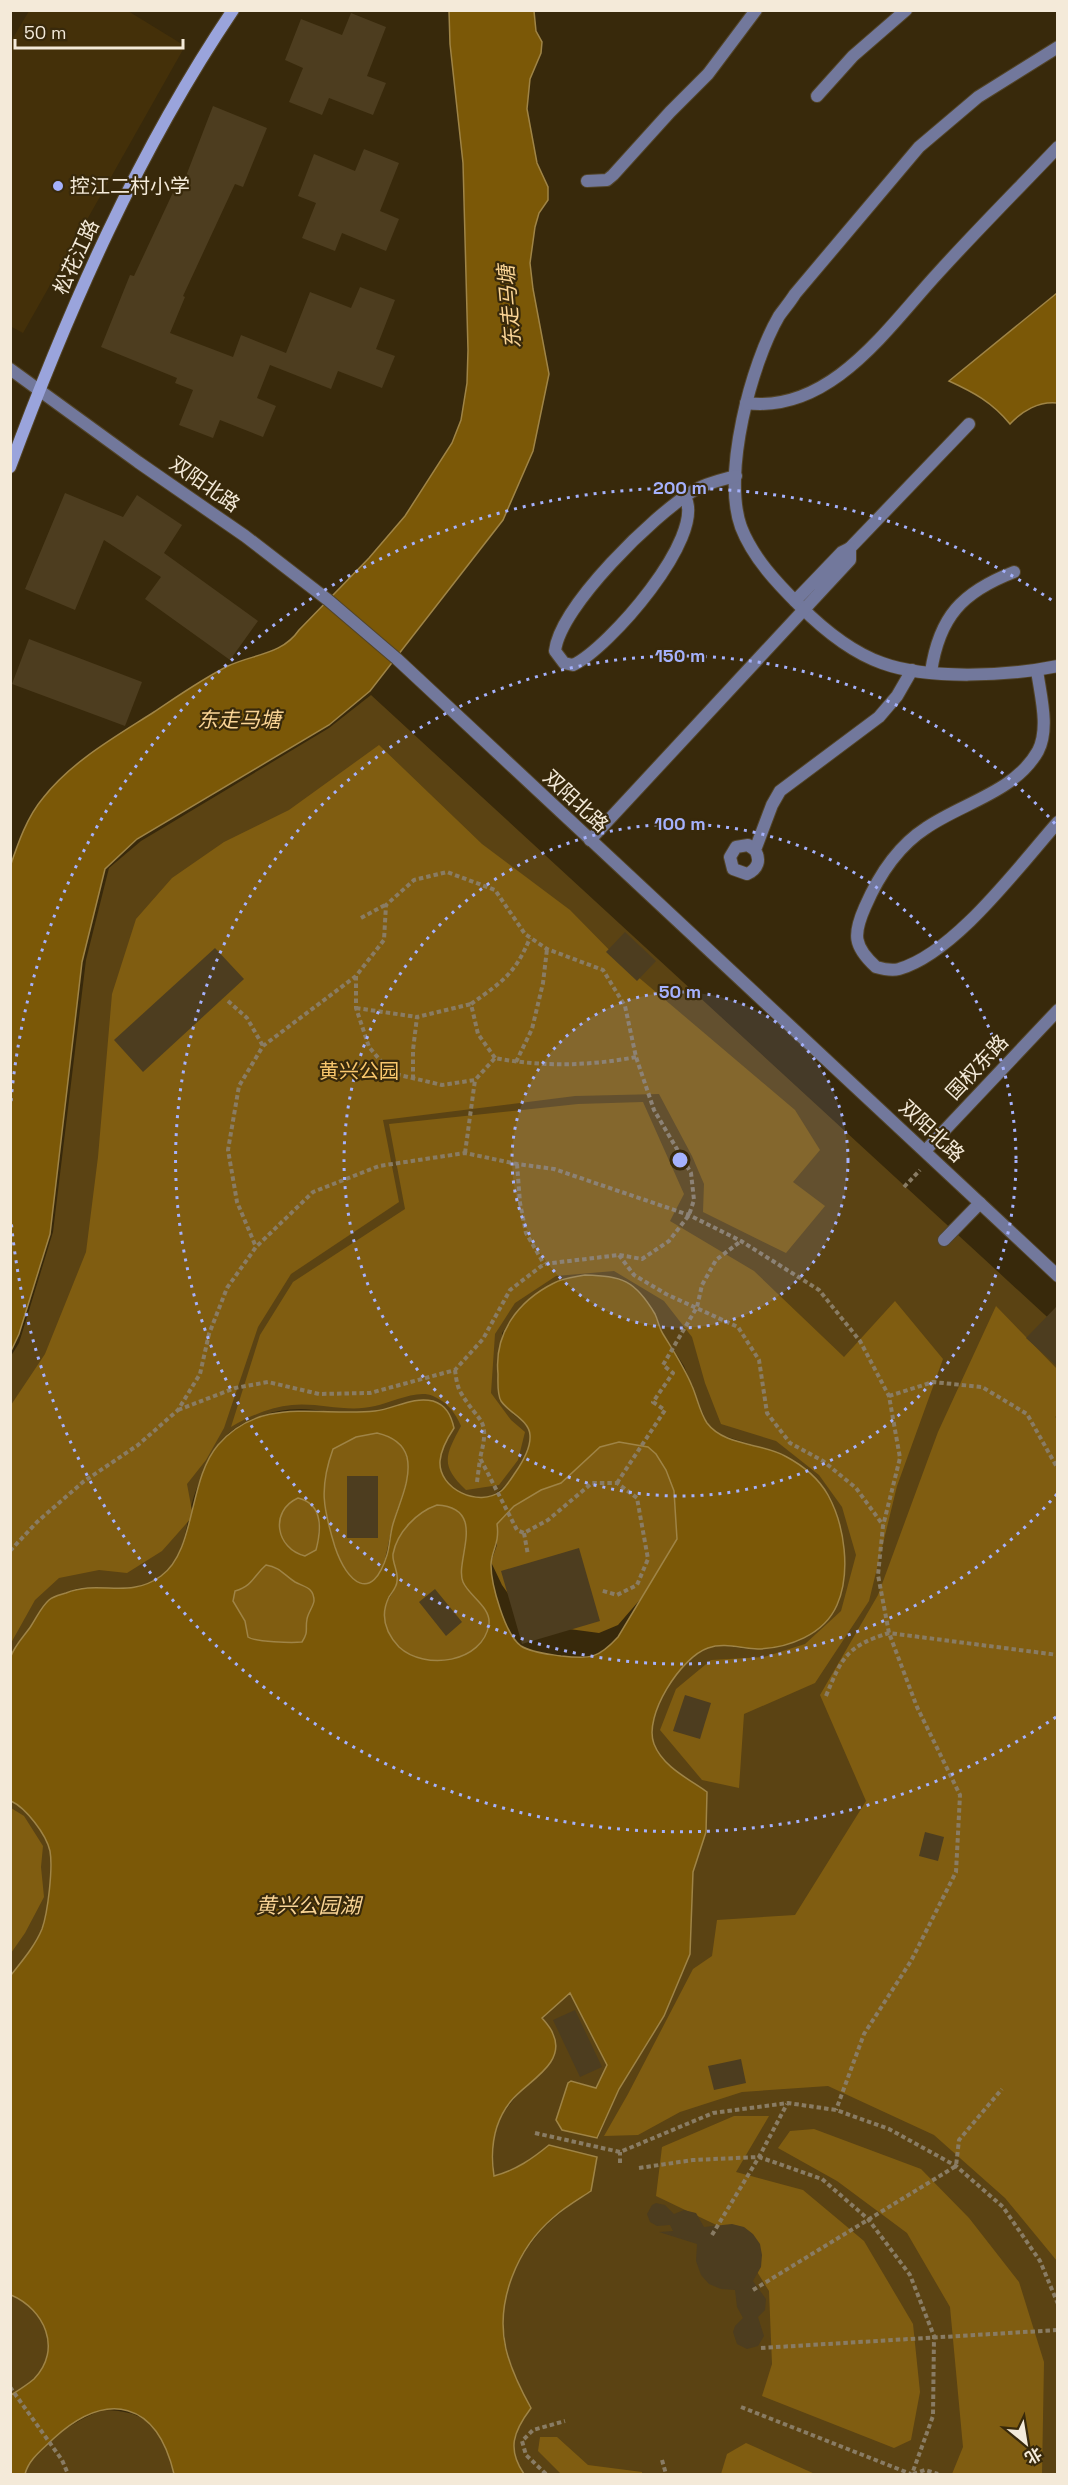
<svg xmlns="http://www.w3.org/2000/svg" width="1068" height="2485" viewBox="0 0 1068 2485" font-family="'Space Grotesk','Noto Sans SC',sans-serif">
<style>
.built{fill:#443009}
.green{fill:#5b4313}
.forest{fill:#805d11}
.water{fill:#7b5807;stroke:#9f8446;stroke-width:1.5;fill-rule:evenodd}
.building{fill:#4d3d1f}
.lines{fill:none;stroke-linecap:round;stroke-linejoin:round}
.service-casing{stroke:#524428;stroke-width:14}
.tertiary-casing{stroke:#524428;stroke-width:14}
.secondary-casing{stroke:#524428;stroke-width:14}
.path{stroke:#897c64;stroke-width:4;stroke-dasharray:4.5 3;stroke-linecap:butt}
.service{stroke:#72789c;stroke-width:12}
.tertiary{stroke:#72789c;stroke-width:12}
.secondary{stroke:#9aa4dc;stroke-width:12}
.ring{fill:none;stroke:#a5b1fc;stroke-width:3;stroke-dasharray:3 6}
.poi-dot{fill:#a5b1fc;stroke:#38290b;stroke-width:2}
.labels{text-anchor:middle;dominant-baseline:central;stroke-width:4.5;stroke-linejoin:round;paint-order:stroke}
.poi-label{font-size:20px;fill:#f4ead9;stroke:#38290b;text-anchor:start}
.street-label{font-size:20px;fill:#f4ead9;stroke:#38290b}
.park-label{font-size:20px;fill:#f9c76d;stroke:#38290b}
.water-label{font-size:21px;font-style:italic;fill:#fad495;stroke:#38290b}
.centre{fill:#a5b1fc;stroke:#38290b;stroke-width:3}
.ring-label{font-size:18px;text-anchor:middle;font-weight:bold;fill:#a5b1fc;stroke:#38290b;stroke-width:4.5;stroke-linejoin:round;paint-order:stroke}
</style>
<rect width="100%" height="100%" fill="#38290b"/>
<polygon class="built" points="29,11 128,11 185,46 23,333 10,326 10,43"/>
<g class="green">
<path d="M371,695L1057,1326V2474H524C507,2449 513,2432 530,2408C497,2345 489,2292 539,2233C548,2222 559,2215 569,2205C581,2193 589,2172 597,2158L549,2145C532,2159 515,2169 494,2176L493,2141L500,2117L521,2090L553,2034L542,2018L570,1993L607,2065L597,2088L572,2081L568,2083L556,2120L598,2138L619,2089L650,2040L690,1954L693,1872L706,1832L707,1792C690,1780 661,1766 654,1744C644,1713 680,1661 706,1649C722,1641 740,1651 756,1649C768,1647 822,1613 837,1605L845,1564L836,1515L828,1495L815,1479L784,1455L715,1433L706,1421L684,1366L662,1332L656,1315L556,1282L521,1306L502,1333L513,1414C520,1420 529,1424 530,1434C532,1456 505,1495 484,1498C464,1501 438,1482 440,1461C441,1449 448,1437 454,1427L432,1401C413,1400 400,1405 383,1410C373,1412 361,1412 351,1413C334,1414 318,1409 301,1409C272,1409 234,1421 217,1446C207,1461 200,1480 194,1496C185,1524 187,1554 162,1575C136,1597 110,1585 80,1588C58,1590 21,1638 11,1657V1356L19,1343L53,1232L86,960L109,868L141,841L329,728Z"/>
<path d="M11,1801C26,1808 46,1834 50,1851C53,1868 48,1912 42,1929C35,1946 22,1961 11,1975Z"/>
<path d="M10,2295C45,2309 63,2349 34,2379C27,2385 19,2390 11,2395Z"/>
<path d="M102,2410C150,2410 163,2430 174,2474H25C33,2446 76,2420 102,2410Z"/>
</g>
<g class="forest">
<polygon points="379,745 482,844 570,910 624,965 795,1110 820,1150 793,1182 825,1206 786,1253 703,1212 704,1184 692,1156 659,1094 575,1096 383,1120 399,1202 291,1274 258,1327 224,1428 206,1460 187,1484 193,1516 162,1551 127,1573 99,1570 59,1578 35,1600 11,1643 11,1405 45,1354 86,1252 98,1157 112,994 136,919 172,878 224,842 289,810"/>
<path d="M643,1102L684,1194L670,1221L754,1271L844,1357L895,1301L943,1359L897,1486L869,1601L815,1683L744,1714L739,1788L702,1780L660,1730L676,1689L711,1660L764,1657L805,1644L841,1611L856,1555L842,1507L819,1475L776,1441L721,1424L705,1383L692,1337L664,1301L614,1271L556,1276L515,1303L495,1334L491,1393L511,1420L525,1432L518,1460L499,1485L466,1490C440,1465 445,1456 461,1426C455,1412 447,1402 433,1396C417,1389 391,1403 375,1406C347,1413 318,1402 292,1405C271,1407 249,1416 231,1427L260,1335L293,1282L405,1209L389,1124L578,1104Z"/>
<polygon points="996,1306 1057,1369 1058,1415 1055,1417 1058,1419 1057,2261 1005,2198 934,2135 828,2086 742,2092 680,2112 638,2135 604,2136 628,2094 693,1969 712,1956 717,1920 795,1915 866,1801 820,1695 878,1595 938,1432"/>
<path d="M377,1433C391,1436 403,1443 407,1458C412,1479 398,1503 393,1524C388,1540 388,1556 380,1572C364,1608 341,1564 335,1547C323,1508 319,1489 332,1449L356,1437Z"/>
<polygon points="619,1442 648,1447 656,1454 666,1470 674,1491 677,1539 644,1595 618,1625 599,1633 554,1627 514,1602 502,1585 491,1562 497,1545 497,1524 514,1506 541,1490 561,1483 600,1447"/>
<path d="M298,1498C324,1504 320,1531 316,1550L305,1556C276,1549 269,1511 298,1498Z"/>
<path d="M437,1505C489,1508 454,1561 463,1582C469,1596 491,1607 489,1624C483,1663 425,1671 399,1647C389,1637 380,1620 385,1606C388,1599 394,1592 396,1585C399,1574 392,1565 393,1554C397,1532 417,1512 437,1505Z"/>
<path d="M266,1565C280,1567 284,1575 295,1582C304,1587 314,1587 314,1601C313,1607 308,1613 307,1619C305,1630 309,1631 302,1642C295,1643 255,1642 250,1639C247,1636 233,1605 233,1600C233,1597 235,1594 235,1591C254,1585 253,1576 266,1565Z"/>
<polygon points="11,1808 24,1816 43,1846 41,1867 44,1897 25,1933 11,1953"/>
<polygon points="734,2116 769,2116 736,2172 803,2190 864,2241 913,2324 920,2392 911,2440 894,2448 762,2396 772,2364 769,2291 733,2233 656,2196 662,2147"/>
<polygon points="814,2129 921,2169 969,2218 1019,2282 1044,2362 1042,2474 952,2474 963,2447 950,2307 907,2233 837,2181 778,2148 790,2131"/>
<polygon points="540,2437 557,2437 588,2465 642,2472 642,2474 561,2474 538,2451"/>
<polygon points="746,2443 815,2474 721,2474 727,2454"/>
</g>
<g class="water">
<path d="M449,11H534L536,31L542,42L541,53L530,79L527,109L537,163L548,187V200L539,213L535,227L530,263L533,289L549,374L533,451L503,520L370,691L329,725L137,839L105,869L82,962L50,1234L19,1334L11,1351L10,867C18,843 27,817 43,798C72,761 115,737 154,712C178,696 202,679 228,666C253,654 282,655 299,630L369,558L405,516L452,443L461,420L467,383L468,350L463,163L450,44Z"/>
<path d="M1057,293V403C1039,401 1022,411 1010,424C992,402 973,392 949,381Z"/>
<path d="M585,1275C622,1276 635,1280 655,1314C658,1320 659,1328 663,1334C674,1352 684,1367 692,1386C697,1397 700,1413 707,1423C724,1446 762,1443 785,1456C802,1465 819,1479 828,1495C845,1526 851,1573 837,1605C824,1635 788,1648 758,1649C742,1649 725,1642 708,1648C681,1657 643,1716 654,1744C663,1767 689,1779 707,1792L706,1832L693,1872L690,1954L664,2016L619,2089L597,2138L562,2130L556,2120L568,2083L571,2081L596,2088L607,2065L570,1993L542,2018C546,2023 551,2028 553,2034C567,2064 526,2082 511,2101C493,2123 490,2149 494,2176C516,2170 532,2159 549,2145L597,2157L591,2191C579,2199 565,2207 554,2217C517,2248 495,2302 506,2349C511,2370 521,2390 531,2408C513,2432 507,2449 524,2474H174C157,2402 108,2389 53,2439C42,2450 29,2459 25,2474H11V2395C19,2390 27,2385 34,2379C63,2349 44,2309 11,2295V1975C22,1961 35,1946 42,1929C48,1912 53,1868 50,1851C46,1834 26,1808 11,1801C10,1765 10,1728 10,1692C10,1682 8,1666 11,1656C15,1645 25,1635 31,1626C37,1617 41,1607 49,1600C54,1596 60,1595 66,1593C100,1579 128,1600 161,1576C196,1551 188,1480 218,1445C261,1395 319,1417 375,1411C394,1409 413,1396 433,1401C446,1405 451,1415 454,1428C448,1437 441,1449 440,1461C438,1489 479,1508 501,1491C506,1487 511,1479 515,1473C522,1463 531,1448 530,1435C529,1420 509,1413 501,1401C497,1394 498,1382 498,1374C494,1333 518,1301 554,1283C563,1278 575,1277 585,1275ZM377,1433C390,1436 403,1443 407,1457C412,1479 399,1503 393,1524C390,1534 390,1545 387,1555C372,1604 347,1583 335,1547C323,1508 319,1488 333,1449L356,1437ZM619,1442L648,1447L656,1454L666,1470L674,1491L677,1539L618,1637C598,1659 590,1659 561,1656C549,1654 532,1653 521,1646C505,1635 491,1584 491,1565C491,1551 500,1544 497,1524L514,1506L541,1490L561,1483L600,1447ZM298,1498C324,1504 321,1531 316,1550L305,1556C276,1549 269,1511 298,1498ZM437,1505C489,1508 454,1561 463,1582C469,1596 491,1607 489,1624C483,1663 425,1671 399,1647C385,1632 380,1615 389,1597C392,1592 397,1587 397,1581C399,1572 392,1563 393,1554C397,1532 417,1512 437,1505ZM266,1565C280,1567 284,1575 295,1582C304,1587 314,1587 314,1601C313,1607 308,1613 307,1619C305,1630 309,1631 302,1642C292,1643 255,1642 248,1637L245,1621L233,1601L235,1591C254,1585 253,1576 266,1565Z"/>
</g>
<g class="building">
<polygon points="351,13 386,27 367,76 386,83 373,115 329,98 322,115 289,102 303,68 285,60 301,19 342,35"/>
<polygon points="213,106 267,128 243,187 235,184 183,296 185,297 170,333 233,357 241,335 286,353 310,292 351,308 360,287 395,300 376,349 395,356 382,388 338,371 331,389 270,365 257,398 276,406 263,437 220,420 213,438 179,425 193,390 175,383 177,378 101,347 130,275 134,276 176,186 181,189"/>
<polygon points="364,149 399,163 380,211 399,219 386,251 342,233 335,251 302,238 316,203 298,196 314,154 355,171"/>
<polygon points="65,493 123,517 137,495 182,525 164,553 258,621 230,660 145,599 161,577 104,540 75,610 25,589"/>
<polygon points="29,639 142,682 125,726 12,684"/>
<polygon points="625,932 656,961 637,981 606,952"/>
<polygon points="215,948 244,979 143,1072 114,1040"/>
<polygon points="1058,1305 1058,1367 1026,1338"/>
<rect x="347" y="1476" width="31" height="62"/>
<polygon points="579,1548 600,1621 522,1644 501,1571"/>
<polygon points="435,1589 462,1622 446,1636 419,1602"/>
<polygon points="685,1695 711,1703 700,1739 673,1731"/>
<polygon points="925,1832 944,1837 938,1861 919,1856"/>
<polygon points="575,2010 602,2067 580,2077 553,2020"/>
<polygon points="741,2059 746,2083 714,2090 708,2066"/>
<polygon points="656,2203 665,2205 674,2214 684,2210 696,2213 704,2227 732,2224 744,2227 753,2234 760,2244 762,2255 761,2267 753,2281 766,2299 765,2310 758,2317 764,2336 758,2346 747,2349 737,2344 733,2332 735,2326 743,2318 737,2307 735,2290 721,2289 709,2284 701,2275 696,2261 697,2244 659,2232 673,2231 670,2225 657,2226 650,2222 647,2214 652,2205"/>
</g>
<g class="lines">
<g class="service-casing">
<g id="service">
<path d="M1058,47L978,97L919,147L795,294C790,302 784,309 779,316C751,364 722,474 741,527C753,558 777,583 800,606C823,629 851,652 882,663C928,680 1009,676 1058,666"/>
<polyline points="817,96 853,56 906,10"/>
<polyline points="587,181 607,180 613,175 670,112 708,74 756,10"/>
<path d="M746,403C831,414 888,327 938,273C977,230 1018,189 1058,147"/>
<path d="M685,497C707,536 608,649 573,665L564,663L555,651C560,606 654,515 693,491C706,483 721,480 736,476"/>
<polyline points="850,548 969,424"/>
<path d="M1037,670C1040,694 1050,728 1038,751C1015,792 962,803 926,828C898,846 878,877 865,907C853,934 853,946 876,967C883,969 891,971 899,969C955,953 1019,866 1058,822"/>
<path d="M931,672C939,617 962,592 1014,572"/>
<polyline points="590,840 850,560 850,548 842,552 795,601"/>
<path d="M755,850L748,845L736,847L730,857L733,869L747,874C758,869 761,860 755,850L772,805L780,791L879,717L897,696L912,670"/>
<polyline points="944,1240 980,1203"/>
</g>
</g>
<g class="tertiary-casing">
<g id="tertiary">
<polyline points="10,369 138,462 245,536 328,600 397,659 1058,1276"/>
<polyline points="925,1151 1058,1010"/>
</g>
</g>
<g class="secondary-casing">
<path id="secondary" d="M10,467C69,308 138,151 233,10"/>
</g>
<g class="path">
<polyline points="361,918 385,905"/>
<path d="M356,976V1008L369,1047L391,1073L442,1085L475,1080L495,1058C541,1067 590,1066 636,1057"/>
<polyline points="228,1001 247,1018 263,1046"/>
<polyline points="356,1008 417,1017"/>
<path d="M495,1058L478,1034L471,1004C502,982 515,974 530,938"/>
<polyline points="516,1062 532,1029 543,983 547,949"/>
<polyline points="413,1079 413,1050 417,1017 471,1004"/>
<polyline points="465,1153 475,1080"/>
<polyline points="517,1164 520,1203 526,1233 544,1264"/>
<polyline points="904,1187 920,1170"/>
<polyline points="619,1255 634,1275 666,1294 738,1327 759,1360 767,1413 790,1443 823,1461 856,1488 883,1525"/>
<path d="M455,1370C456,1377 457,1387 461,1393C479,1424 491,1417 480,1458L517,1530L524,1533L548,1520L592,1483H617L637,1498L648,1559L637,1585L617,1595L600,1590"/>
<polyline points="889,1396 933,1382 982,1387 1027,1414 1058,1469"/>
<polyline points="178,1410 235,1388 268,1382 319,1394 370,1393 455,1370 483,1339 510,1290 544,1264 619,1255 642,1259 669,1241 689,1215 694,1200 691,1173 654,1110 636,1057 625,1006 603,970 547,949 525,934 495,890 447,872 414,880 386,905 384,940 356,976 263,1046 239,1086 228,1150 237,1202 256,1247"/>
<polyline points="477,1482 480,1459"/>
<polyline points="617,1483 665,1410 653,1402 673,1373 663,1365 697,1307 702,1285 716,1260 741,1241"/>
<polyline points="524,1533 528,1555"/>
<polyline points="10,1551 37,1522 83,1482 138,1445 178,1410 200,1374 209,1334 227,1288 256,1247 313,1192 379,1166 465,1153 517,1164 554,1169 689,1215 741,1241 819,1290 860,1341 889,1396 900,1458 883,1526 878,1575 889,1633 917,1707 960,1795 956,1872 911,1961 864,2034 836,2110"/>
<path d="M826,1696C842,1657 847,1646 889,1633L1058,1655"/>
<polyline points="535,2133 620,2152 713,2113 788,2103 836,2110 889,2129 956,2166 1003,2207 1040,2261 1058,2304"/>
<polyline points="620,2163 620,2152"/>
<polyline points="639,2168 693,2160 759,2157 822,2179 868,2219 910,2275 934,2336 933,2416 912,2474"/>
<polyline points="712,2235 759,2157 787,2104"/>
<polyline points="753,2290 956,2166 959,2140 1002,2089"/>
<polyline points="761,2348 1058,2330"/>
<polyline points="10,2387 62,2460 68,2474"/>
<polyline points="741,2407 911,2474"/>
<polyline points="662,2460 666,2474"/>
<polyline points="546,2474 526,2455 522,2441 533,2430 565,2421"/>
<polyline points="913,2474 925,2470 938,2474"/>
</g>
<use href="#service" class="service"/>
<use href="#tertiary" class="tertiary"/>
<use href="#secondary" class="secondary"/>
</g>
<circle cx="680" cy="1160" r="168" fill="#a5b1fc" fill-opacity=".12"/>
<g class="ring">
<circle cx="680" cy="1160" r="168"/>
<circle cx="680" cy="1160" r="336"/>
<path d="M1057 1494A504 504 0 1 1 1057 826"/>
<path d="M1056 1717A672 672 0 0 1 11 1219M11 1101A672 672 0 0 1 1056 603"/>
</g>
<circle class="poi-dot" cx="58" cy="186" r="6"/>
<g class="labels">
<g class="poi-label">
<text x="70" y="186">控江二村小学</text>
</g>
<g class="street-label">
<text transform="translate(76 257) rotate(-65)">松花江路</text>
<text transform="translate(205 484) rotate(35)">双阳北路</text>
<text transform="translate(576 801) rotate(43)">双阳北路</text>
<text transform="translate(977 1067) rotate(-47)">国权东路</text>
<text transform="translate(932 1131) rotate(43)">双阳北路</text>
</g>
<g class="park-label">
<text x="359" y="1071">黄兴公园</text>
</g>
<g class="water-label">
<text transform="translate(509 307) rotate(-95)">东走马塘</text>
<text x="239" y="719">东走马塘</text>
<text x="308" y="1905">黄兴公园湖</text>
</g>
</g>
<circle cx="680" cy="1160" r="9" class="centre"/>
<g class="ring-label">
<text x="680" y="494">200 m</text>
<text x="680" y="662">150 m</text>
<text x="680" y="830">100 m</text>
<text x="680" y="998">50 m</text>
</g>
<rect width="1068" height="2485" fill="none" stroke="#f4ead9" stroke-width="24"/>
<g transform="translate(1026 2443) rotate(150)" stroke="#38290b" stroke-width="4.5" paint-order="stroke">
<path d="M0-4.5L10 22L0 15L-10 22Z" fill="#f4ead9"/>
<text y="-9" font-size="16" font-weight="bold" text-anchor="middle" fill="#f4ead9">北</text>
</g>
<path d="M15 39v9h168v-9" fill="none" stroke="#f4ead9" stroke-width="3"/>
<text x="24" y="39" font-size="18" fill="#f4ead9" stroke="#38290b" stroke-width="4.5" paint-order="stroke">50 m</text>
</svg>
